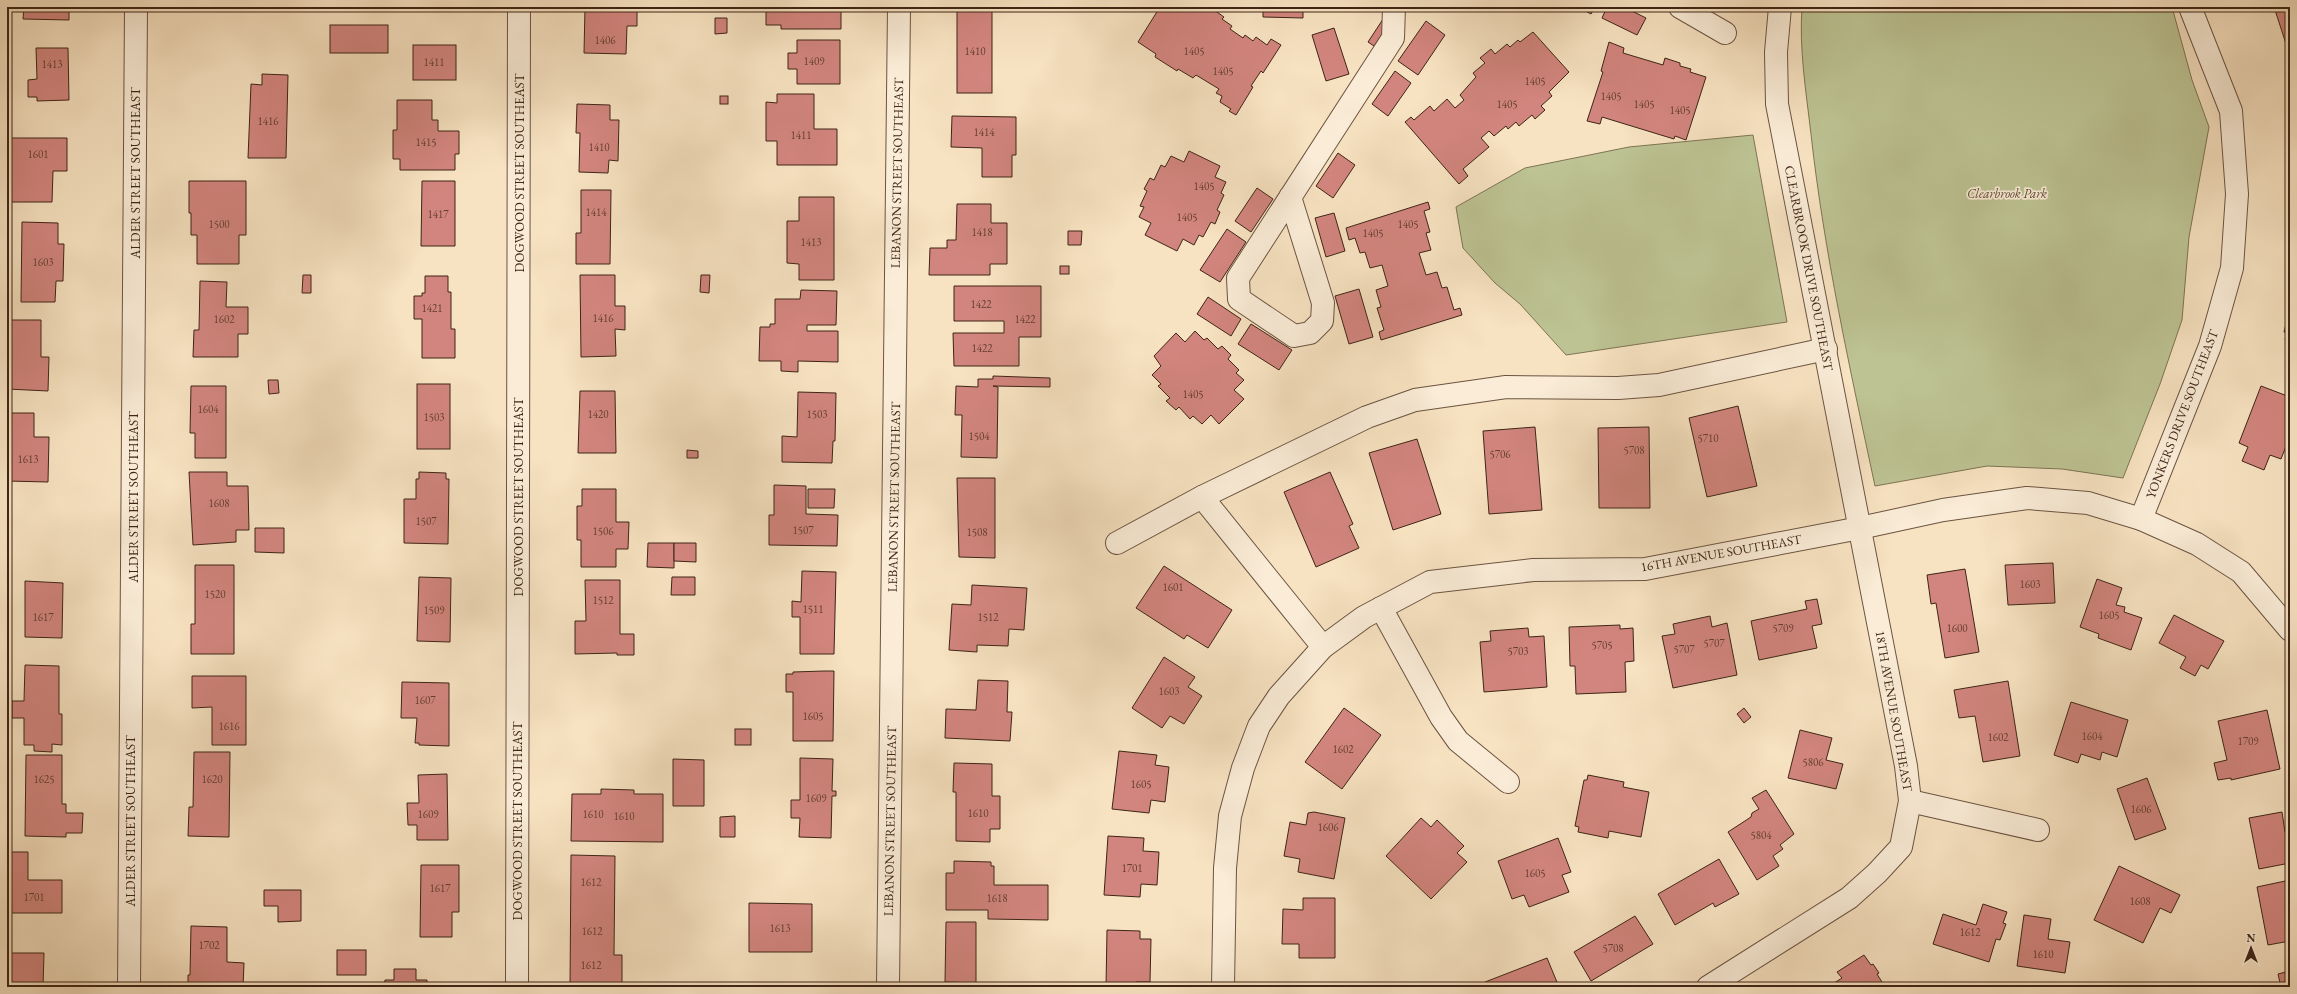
<svg xmlns="http://www.w3.org/2000/svg" width="2297" height="994" viewBox="0 0 2297 994" font-family="'EB Garamond',serif">
<style>
.green{fill:#bdc393;stroke:#7e7454}
.building{fill:#d2857e;stroke:#3e2516}
.lines{fill:none;stroke-linecap:round;stroke-linejoin:round}
.minor-casing{stroke:#6c5441;stroke-width:24}
.minor{stroke:#faecd7;stroke-width:22}
.labels{text-anchor:middle;dominant-baseline:central;stroke-width:3.5;stroke-linejoin:round;paint-order:stroke}
.number-label{font-size:11px;fill:#633d30}
.street-label{font-size:13px;fill:#3e2516;stroke:#faecd7}
.park-label{font-size:13px;font-style:italic;fill:#5e4c35;stroke:#faecd7}
</style>
<rect width="100%" height="100%" fill="#f7e2c1"/>
<filter id="stains"><feTurbulence type="fractalNoise" baseFrequency=".005" numOctaves="4"/><feColorMatrix values="0 0 0 0 .2 0 0 0 0 .09 0 0 0 0 .02 0 0 0 .5 -.17"/></filter>
<radialGradient id="worn" r=".72"><stop offset=".6" stop-color="#630" stop-opacity="0"/><stop offset="1" stop-color="#630" stop-opacity=".3"/></radialGradient>
<g class="green">
<path d="M1802,7H2172L2192,80L2209,127L2189,237L2182,320L2160,384L2123,478L2062,469L1987,466L1875,486C1850,369 1824,252 1811,134C1806,91 1799,49 1802,7Z"/>
<polygon points="1753,135 1787,322 1566,355 1520,304 1495,283 1463,248 1456,207 1525,168 1629,147"/>
</g>
<g class="building">
<polygon points="24,7 69,7 69,20 23,19"/>
<polygon points="585,7 637,7 637,26 627,26 626,54 584,53"/>
<polygon points="766,7 841,7 841,29 781,29 781,25 766,25"/>
<polygon points="1160,7 1210,7 1224,17 1222,19 1232,26 1230,29 1243,38 1245,35 1253,41 1256,37 1267,45 1271,39 1281,45 1263,73 1261,71 1251,86 1253,87 1236,115 1229,111 1231,109 1220,102 1222,96 1216,93 1219,89 1196,75 1193,78 1178,69 1177,71 1155,57 1156,54 1138,42"/>
<polygon points="1263,7 1303,7 1303,18 1263,17"/>
<polygon points="1578,7 1595,7 1591,14"/>
<polygon points="1607,7 1624,7 1646,18 1637,35 1602,18"/>
<polygon points="1687,7 1713,7 1708,17"/>
<polygon points="2278,7 2290,7 2290,49 2288,50 2275,10 2278,9"/>
<rect x="957" y="10" width="35" height="83"/>
<polygon points="1389,10 1395,15 1374,46 1368,42"/>
<polygon points="715,18 727,18 727,33 715,34"/>
<polygon points="1426,21 1445,35 1418,75 1398,61"/>
<rect x="330" y="25" width="58" height="28"/>
<polygon points="1334,28 1349,74 1326,81 1312,35"/>
<polygon points="1533,32 1569,72 1549,92 1552,96 1541,106 1545,110 1535,119 1532,115 1519,126 1516,122 1508,129 1506,126 1494,136 1489,131 1481,138 1489,147 1463,169 1468,176 1459,184 1405,122 1411,117 1414,120 1430,106 1434,111 1447,99 1455,108 1464,100 1460,95 1476,77 1473,73 1485,63 1480,58 1491,49 1495,54 1507,44 1510,47 1518,40 1520,42"/>
<polygon points="797,40 840,40 840,84 797,84 797,69 788,69 788,53 797,53"/>
<polygon points="1609,42 1624,48 1623,53 1663,65 1665,58 1680,63 1680,66 1691,69 1690,72 1706,77 1686,140 1675,136 1674,139 1602,117 1600,124 1587,121 1603,72 1601,71"/>
<rect x="413" y="45" width="43" height="35"/>
<polygon points="36,48 68,48 69,100 37,101 37,97 28,97 28,80 37,79"/>
<polygon points="1395,71 1411,83 1388,116 1372,104"/>
<polygon points="262,74 288,75 286,158 248,158 251,84 262,85"/>
<polygon points="777,94 814,94 814,129 837,129 837,165 777,165 777,141 766,141 766,102 777,103"/>
<rect x="720" y="96" width="8" height="8"/>
<polygon points="397,100 432,100 432,120 438,120 438,131 459,131 459,154 455,154 455,170 400,170 400,159 393,159 393,130 397,130"/>
<polygon points="577,104 610,105 610,120 619,120 618,161 609,160 608,173 579,172 580,133 576,133"/>
<polygon points="952,116 1016,117 1016,155 1012,155 1012,177 982,177 982,148 951,147"/>
<polygon points="8,138 67,138 67,171 53,171 52,202 8,202"/>
<polygon points="1189,151 1220,166 1215,177 1226,182 1221,193 1224,195 1217,210 1220,212 1215,224 1211,222 1203,237 1199,235 1194,245 1183,239 1177,251 1145,235 1151,223 1139,217 1144,207 1140,206 1147,191 1144,189 1150,178 1154,180 1161,165 1165,167 1171,156 1184,162"/>
<polygon points="1338,153 1355,165 1333,198 1316,186"/>
<polygon points="189,181 246,181 246,235 239,235 239,264 197,264 197,235 191,235 191,213 189,213"/>
<polygon points="422,181 455,181 455,246 421,246"/>
<polygon points="1257,188 1273,199 1251,232 1235,221"/>
<polygon points="581,190 611,190 610,264 576,264 576,233 581,233"/>
<polygon points="799,197 834,197 834,280 799,280 799,264 787,263 787,221 799,221"/>
<polygon points="1428,202 1430,209 1424,211 1430,232 1426,233 1431,250 1419,253 1426,275 1437,272 1442,288 1447,287 1454,310 1460,308 1462,315 1381,340 1379,332 1384,330 1377,308 1381,307 1376,290 1388,286 1382,265 1370,268 1365,252 1360,253 1355,238 1349,240 1346,228"/>
<polygon points="957,204 991,204 991,223 1007,223 1007,264 990,264 990,275 929,275 930,248 947,248 947,240 956,240"/>
<polygon points="1334,213 1345,251 1326,257 1315,218"/>
<polygon points="22,222 58,223 58,244 64,244 63,281 56,281 55,302 21,302"/>
<polygon points="1227,229 1246,242 1220,282 1200,270"/>
<polygon points="1068,231 1082,231 1081,245 1068,245"/>
<rect x="1060" y="266" width="9" height="8"/>
<polygon points="303,275 311,275 311,293 302,293"/>
<polygon points="580,275 615,275 615,306 625,306 625,330 615,329 616,356 581,357"/>
<polygon points="701,275 710,275 709,293 700,292"/>
<polygon points="425,276 448,276 448,292 451,292 451,329 455,329 455,358 422,358 422,319 414,319 414,296 422,296 422,293 425,293"/>
<polygon points="200,281 227,282 226,307 248,307 248,334 238,334 238,357 193,357 194,330 199,330"/>
<polygon points="954,286 1041,286 1041,337 1019,337 1019,366 954,366 953,333 1004,333 1004,321 954,321"/>
<polygon points="1359,289 1373,337 1349,344 1335,296"/>
<polygon points="801,290 837,291 836,325 807,325 807,331 838,331 838,362 798,361 798,372 781,371 781,361 759,361 760,327 770,327 770,324 775,324 775,299 800,299"/>
<polygon points="1208,297 1241,319 1231,336 1197,314"/>
<polygon points="2290,308 2290,341 2285,340 2287,333 2284,332"/>
<polygon points="8,320 41,320 41,357 49,357 48,391 7,389"/>
<polygon points="1251,324 1292,350 1279,370 1238,344"/>
<polygon points="1195,331 1204,340 1207,338 1218,349 1222,346 1231,355 1228,359 1239,370 1236,373 1244,380 1234,390 1244,399 1219,424 1211,415 1202,424 1193,416 1190,419 1179,407 1176,410 1166,401 1170,398 1158,386 1161,384 1152,375 1161,366 1154,356 1176,333 1185,342"/>
<polygon points="993,376 1050,378 1050,387 993,386 998,387 997,458 961,457 962,415 955,415 956,386 978,387 978,379 993,379"/>
<polygon points="268,380 278,380 279,393 269,394"/>
<rect x="417" y="384" width="33" height="65"/>
<polygon points="191,386 226,386 226,458 195,458 195,433 190,433"/>
<polygon points="2261,386 2290,397 2290,436 2281,459 2270,455 2264,470 2242,461 2248,447 2239,443"/>
<polygon points="580,391 615,391 616,453 578,453"/>
<polygon points="798,392 836,393 835,441 833,441 832,463 782,462 782,436 797,437"/>
<polygon points="1738,406 1757,486 1707,497 1689,418"/>
<polygon points="7,413 34,413 34,437 49,437 48,482 7,481"/>
<polygon points="1535,427 1542,510 1489,514 1483,431"/>
<polygon points="1649,427 1650,508 1599,508 1598,428"/>
<polygon points="1417,439 1441,514 1393,530 1369,453"/>
<polygon points="687,450 698,451 698,458 687,458"/>
<polygon points="189,472 227,472 227,486 248,486 249,530 236,530 236,542 193,545"/>
<polygon points="419,472 446,473 446,479 449,479 448,544 404,543 404,499 416,499 416,479 419,479"/>
<polygon points="1330,472 1353,524 1349,526 1359,548 1316,567 1284,492"/>
<polygon points="957,478 995,478 995,558 959,557"/>
<polygon points="774,485 806,486 806,514 838,515 837,546 769,545 769,515 774,515"/>
<polygon points="582,489 616,489 616,522 629,522 628,549 616,549 616,567 581,567 581,540 577,540 577,506 582,506"/>
<polygon points="808,489 835,489 834,508 808,508"/>
<polygon points="255,528 284,528 284,553 255,552"/>
<polygon points="648,543 674,543 674,568 647,567"/>
<polygon points="674,543 696,543 696,562 674,561"/>
<polygon points="2053,563 2055,603 2008,605 2005,565"/>
<polygon points="195,565 234,565 234,654 191,654 191,624 195,624"/>
<polygon points="1164,566 1232,610 1208,648 1187,635 1184,639 1136,608"/>
<polygon points="1965,569 1979,652 1945,658 1936,603 1931,604 1927,575"/>
<polygon points="802,571 836,572 834,654 800,654 800,617 792,617 792,601 801,602"/>
<polygon points="419,577 451,578 450,642 417,641"/>
<polygon points="672,577 695,577 695,595 671,595"/>
<polygon points="2097,579 2122,588 2116,605 2125,607 2124,612 2142,618 2131,650 2098,638 2099,634 2080,627"/>
<polygon points="585,580 620,580 620,634 634,634 634,655 617,655 617,653 575,654 575,621 586,621"/>
<polygon points="25,581 63,583 62,638 25,637"/>
<polygon points="972,585 1027,588 1024,630 1009,629 1008,646 977,645 977,652 949,650 952,604 971,605"/>
<polygon points="1817,599 1822,624 1812,626 1817,648 1759,660 1751,621 1807,609 1805,601"/>
<polygon points="2174,615 2224,641 2208,669 2201,665 2195,676 2180,668 2186,657 2159,643"/>
<polygon points="1710,616 1712,627 1727,623 1737,675 1673,688 1662,636 1675,634 1673,624"/>
<polygon points="1620,625 1620,629 1633,628 1634,661 1625,662 1626,692 1576,694 1575,666 1570,666 1569,627"/>
<polygon points="1528,628 1529,637 1544,636 1547,687 1484,692 1480,642 1491,641 1490,631"/>
<polygon points="1164,657 1195,677 1188,687 1202,696 1184,724 1170,716 1162,728 1132,708"/>
<polygon points="25,665 59,666 59,714 62,714 62,745 52,744 52,752 34,751 34,745 24,745 24,718 12,718 12,701 24,701"/>
<polygon points="824,671 834,671 833,741 793,741 793,692 786,692 786,674 793,674 793,672"/>
<polygon points="192,676 246,676 246,745 212,745 212,707 192,708"/>
<polygon points="978,680 1008,681 1007,712 1012,712 1010,741 945,738 946,709 976,710"/>
<polygon points="2008,681 2020,756 1983,762 1975,716 1959,718 1954,690"/>
<polygon points="402,682 449,683 449,746 419,745 419,743 415,743 417,718 401,718"/>
<polygon points="2071,702 2128,720 2117,757 2102,752 2100,760 2081,754 2078,763 2054,755"/>
<polygon points="1344,708 1381,735 1342,789 1305,762"/>
<polygon points="1744,708 1751,717 1744,723 1737,714"/>
<polygon points="2267,710 2280,769 2231,780 2231,778 2218,780 2214,763 2227,760 2218,721"/>
<rect x="735" y="729" width="16" height="16"/>
<polygon points="1800,730 1832,738 1826,760 1843,764 1836,789 1788,778"/>
<polygon points="1119,751 1157,755 1155,765 1169,767 1165,802 1151,800 1149,813 1112,809"/>
<polygon points="194,752 230,752 229,837 188,836 189,807 193,807"/>
<polygon points="26,755 62,755 62,804 66,804 66,813 83,813 82,833 66,833 66,837 25,836"/>
<polygon points="800,758 833,759 832,791 836,791 836,796 832,796 831,838 799,837 800,818 791,818 791,800 800,800"/>
<polygon points="673,759 704,760 704,806 673,806"/>
<polygon points="954,763 992,764 992,796 1000,796 1000,829 990,829 990,842 956,841 956,792 953,792"/>
<polygon points="447,774 448,840 417,840 417,825 408,825 407,803 419,803 418,775"/>
<polygon points="1588,775 1624,782 1623,787 1649,792 1641,837 1609,831 1608,838 1578,832 1579,827 1575,826 1584,780 1587,780"/>
<polygon points="2147,778 2166,829 2135,840 2117,789"/>
<polygon points="601,789 634,790 634,794 663,794 663,842 571,841 572,794 601,794"/>
<polygon points="1766,790 1794,834 1780,845 1783,849 1773,856 1779,866 1757,880 1728,832 1751,817 1752,813 1759,809 1752,798"/>
<polygon points="1314,812 1345,818 1334,879 1298,872 1300,859 1284,856 1290,822 1306,825 1308,813"/>
<polygon points="2282,812 2285,832 2290,831 2290,863 2259,869 2249,818"/>
<polygon points="735,816 735,837 720,837 720,817"/>
<polygon points="1421,818 1431,827 1437,820 1464,846 1457,853 1467,862 1431,899 1386,856"/>
<polygon points="1108,836 1144,838 1143,851 1159,852 1157,885 1141,884 1140,897 1104,895"/>
<polygon points="1558,838 1571,872 1562,875 1569,892 1529,907 1524,895 1512,899 1498,861"/>
<polygon points="7,852 28,852 28,880 62,880 62,913 7,913"/>
<polygon points="571,855 615,856 614,955 622,955 622,984 614,984 614,987 570,987"/>
<polygon points="1719,859 1739,894 1715,907 1713,903 1675,925 1658,894"/>
<polygon points="954,861 991,862 991,866 994,866 994,885 1048,885 1048,920 988,919 988,910 946,910 946,873 954,873"/>
<polygon points="421,865 459,865 459,912 452,912 452,937 420,937"/>
<polygon points="2119,866 2180,895 2171,913 2160,908 2143,943 2094,920"/>
<polygon points="2290,880 2290,941 2268,945 2257,887"/>
<polygon points="264,890 301,890 301,921 278,922 278,906 264,906"/>
<polygon points="1303,898 1335,898 1335,958 1299,958 1299,944 1282,944 1283,909 1303,910"/>
<polygon points="749,903 812,904 812,952 749,952"/>
<polygon points="1983,904 2007,912 2003,923 2006,924 2000,940 1996,939 1989,962 1933,944 1943,914 1976,925"/>
<polygon points="2024,915 2051,919 2048,939 2070,942 2065,973 2017,966"/>
<polygon points="1635,916 1653,944 1591,981 1574,952"/>
<polygon points="946,922 976,922 976,983 945,982"/>
<polygon points="191,926 227,927 227,962 244,963 243,987 163,987 163,984 188,984 188,975 190,975"/>
<polygon points="1107,930 1140,931 1140,939 1151,939 1150,982 1136,982 1136,987 1106,987"/>
<rect x="337" y="950" width="29" height="25"/>
<polygon points="11,953 44,953 43,987 11,987"/>
<polygon points="1864,955 1871,965 1873,964 1879,973 1877,974 1885,987 1828,987 1842,978 1837,972"/>
<polygon points="1547,958 1559,987 1487,987 1485,982"/>
<polygon points="394,969 416,969 416,980 427,980 427,987 384,987 385,980 394,980"/>
<polygon points="2290,971 2290,987 2281,987 2278,974"/>
</g>
<g class="lines">
<g class="minor-casing">
<g id="minor">
<polyline points="1680,7 1725,33"/>
<polyline points="1290,197 1323,303 1322,321 1310,333 1294,336 1239,299 1238,278 1393,38 1394,7"/>
<polyline points="1202,497 1323,647"/>
<polyline points="2141,519 2210,346 2232,268 2237,194 2231,111 2190,7"/>
<polyline points="1117,543 1202,497 1367,417 1415,400 1506,387 1618,388 1659,385 1826,349"/>
<polyline points="1381,608 1441,717 1458,741 1508,782"/>
<polyline points="1910,801 2038,830"/>
<polyline points="129,987 136,7"/>
<polyline points="517,987 519,7"/>
<polyline points="888,987 899,7"/>
<polyline points="1223,987 1225,868 1230,816 1243,768 1259,726 1279,696 1323,647 1364,617 1430,582 1533,570 1645,569 1860,528 1943,510 2027,498 2088,503 2141,519 2197,544 2241,572 2290,630"/>
<polyline points="1708,987 1849,898 1877,873 1901,847 1910,801 1906,766 1777,104 1776,52 1780,7"/>
</g>
</g>
<use href="#minor" class="minor"/>
</g>
<g class="labels">
<g class="number-label">
<text x="605" y="40">1406</text>
<text x="975" y="51">1410</text>
<text x="1194" y="51">1405</text>
<text x="814" y="61">1409</text>
<text x="434" y="62">1411</text>
<text x="52" y="64">1413</text>
<text x="1223" y="71">1405</text>
<text x="1535" y="81">1405</text>
<text x="1611" y="96">1405</text>
<text x="1507" y="104">1405</text>
<text x="1644" y="104">1405</text>
<text x="1680" y="110">1405</text>
<text x="268" y="121">1416</text>
<text x="984" y="132">1414</text>
<text x="801" y="135">1411</text>
<text x="426" y="142">1415</text>
<text x="599" y="147">1410</text>
<text x="38" y="154">1601</text>
<text x="1204" y="186">1405</text>
<text x="596" y="212">1414</text>
<text x="438" y="214">1417</text>
<text x="1187" y="217">1405</text>
<text x="219" y="224">1500</text>
<text x="1408" y="224">1405</text>
<text x="982" y="232">1418</text>
<text x="1373" y="233">1405</text>
<text x="811" y="242">1413</text>
<text x="43" y="262">1603</text>
<text x="981" y="304">1422</text>
<text x="432" y="308">1421</text>
<text x="603" y="318">1416</text>
<text x="224" y="319">1602</text>
<text x="1025" y="319">1422</text>
<text x="982" y="348">1422</text>
<text x="1193" y="394">1405</text>
<text x="208" y="409">1604</text>
<text x="598" y="414">1420</text>
<text x="817" y="414">1503</text>
<text x="434" y="417">1503</text>
<text x="979" y="436">1504</text>
<text x="1708" y="438">5710</text>
<text x="1634" y="450">5708</text>
<text x="1500" y="454">5706</text>
<text x="28" y="459">1613</text>
<text x="219" y="503">1608</text>
<text x="426" y="521">1507</text>
<text x="803" y="530">1507</text>
<text x="603" y="531">1506</text>
<text x="977" y="532">1508</text>
<text x="2030" y="584">1603</text>
<text x="1173" y="587">1601</text>
<text x="215" y="594">1520</text>
<text x="603" y="600">1512</text>
<text x="813" y="609">1511</text>
<text x="434" y="610">1509</text>
<text x="2109" y="615">1605</text>
<text x="43" y="617">1617</text>
<text x="988" y="617">1512</text>
<text x="1783" y="628">5709</text>
<text x="1957" y="628">1600</text>
<text x="1714" y="643">5707</text>
<text x="1602" y="645">5705</text>
<text x="1684" y="649">5707</text>
<text x="1518" y="651">5703</text>
<text x="1169" y="691">1603</text>
<text x="425" y="700">1607</text>
<text x="813" y="716">1605</text>
<text x="229" y="726">1616</text>
<text x="2092" y="736">1604</text>
<text x="1998" y="737">1602</text>
<text x="2248" y="741">1709</text>
<text x="1343" y="749">1602</text>
<text x="1813" y="762">5806</text>
<text x="44" y="779">1625</text>
<text x="212" y="779">1620</text>
<text x="1141" y="784">1605</text>
<text x="816" y="798">1609</text>
<text x="2141" y="809">1606</text>
<text x="978" y="813">1610</text>
<text x="428" y="814">1609</text>
<text x="593" y="814">1610</text>
<text x="624" y="816">1610</text>
<text x="1328" y="827">1606</text>
<text x="1761" y="835">5804</text>
<text x="1132" y="868">1701</text>
<text x="1535" y="873">1605</text>
<text x="591" y="882">1612</text>
<text x="440" y="888">1617</text>
<text x="34" y="897">1701</text>
<text x="997" y="898">1618</text>
<text x="2140" y="901">1608</text>
<text x="780" y="928">1613</text>
<text x="592" y="931">1612</text>
<text x="1970" y="932">1612</text>
<text x="209" y="945">1702</text>
<text x="1613" y="948">5708</text>
<text x="2043" y="954">1610</text>
<text x="591" y="965">1612</text>
</g>
<g class="street-label">
<text transform="translate(135 173) rotate(-90)">ALDER STREET SOUTHEAST</text>
<text transform="translate(519 173) rotate(-90)">DOGWOOD STREET SOUTHEAST</text>
<text transform="translate(897 173) rotate(-89)">LEBANON STREET SOUTHEAST</text>
<text transform="translate(1809 268) rotate(79)">CLEARBROOK DRIVE SOUTHEAST</text>
<text transform="translate(2182 414) rotate(-69)">YONKERS DRIVE SOUTHEAST</text>
<text transform="translate(133 497) rotate(-90)">ALDER STREET SOUTHEAST</text>
<text transform="translate(518 497) rotate(-90)">DOGWOOD STREET SOUTHEAST</text>
<text transform="translate(894 497) rotate(-89)">LEBANON STREET SOUTHEAST</text>
<text transform="translate(1721 553) rotate(-10)">16TH AVENUE SOUTHEAST</text>
<text transform="translate(1894 711) rotate(80)">18TH AVENUE SOUTHEAST</text>
<text transform="translate(130 821) rotate(-90)">ALDER STREET SOUTHEAST</text>
<text transform="translate(517 821) rotate(-90)">DOGWOOD STREET SOUTHEAST</text>
<text transform="translate(890 821) rotate(-89)">LEBANON STREET SOUTHEAST</text>
</g>
<g class="park-label">
<text x="2007" y="193">Clearbrook Park</text>
</g>
</g>
<rect width="2297" height="994" fill="none" stroke="#f7e2c1" stroke-width="24"/>
<rect x="8" y="8" width="2281" height="978" fill="none" stroke="#3e2516" stroke-width="2"/>
<rect x="12" y="12" width="2273" height="970" fill="none" stroke="#3e2516"/>
<g transform="translate(2251 948)" stroke="#faecd7" stroke-width="3" paint-order="stroke">
<path d="M0-3L7 15L0 10L-7 15Z" fill="#3e2516"/>
<text y="-6" font-size="11" font-weight="bold" text-anchor="middle" fill="#3e2516">N</text>
</g>
<rect width="100%" height="100%" filter="url(#stains)"/>
<rect width="100%" height="100%" fill="url(#worn)"/>
</svg>
